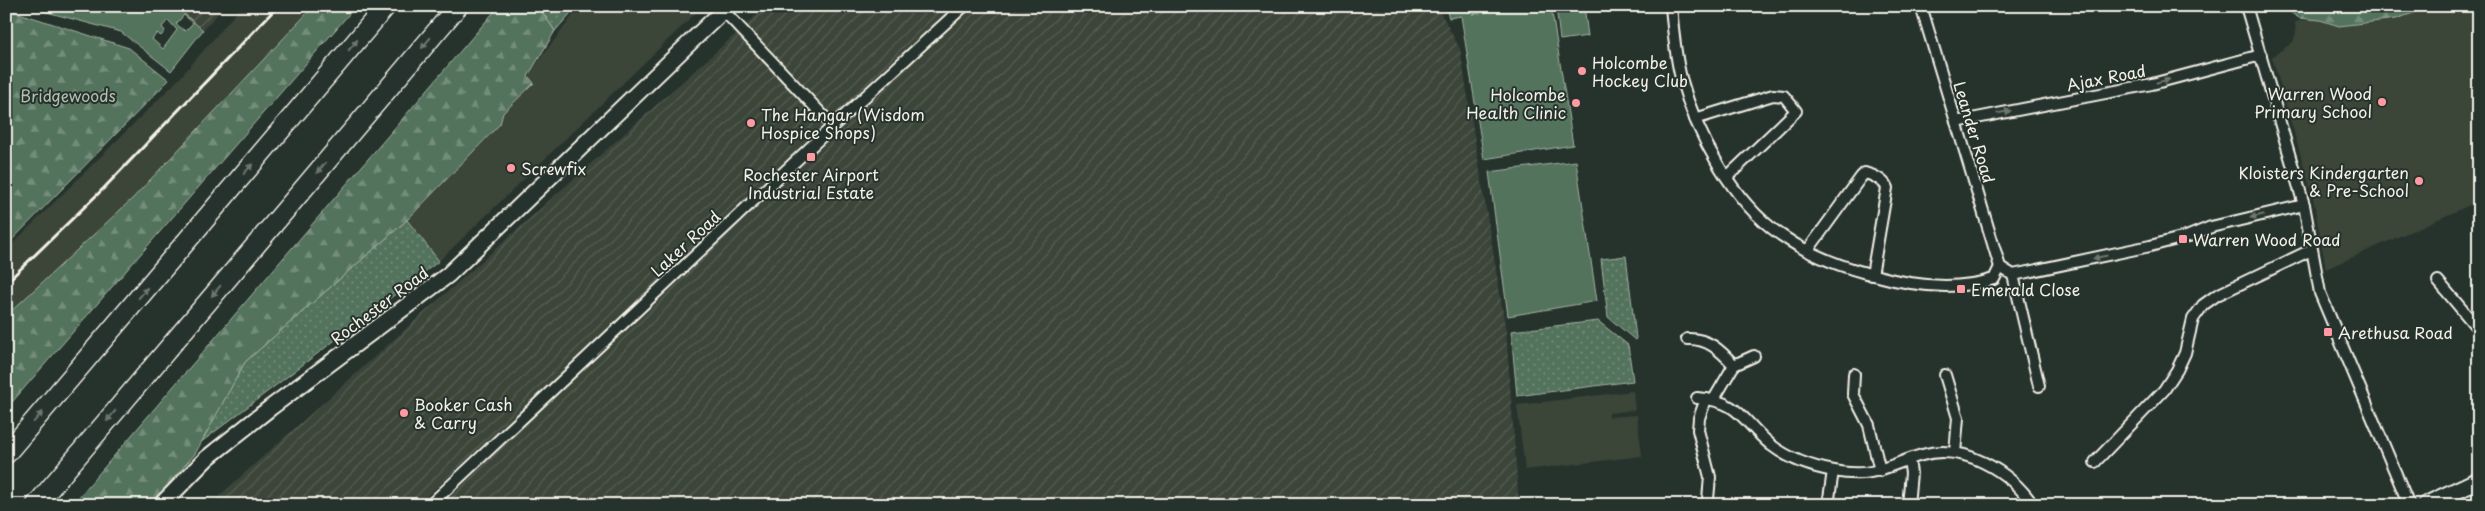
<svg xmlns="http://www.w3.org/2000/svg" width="2485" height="511" viewBox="0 0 2485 511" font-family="'Playpen Sans',sans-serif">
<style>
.built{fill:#3b4439}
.industrial{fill:url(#industrial-furrows)}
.grass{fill:url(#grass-dots);stroke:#a4b2a2}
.forest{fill:url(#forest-firs);stroke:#a4b2a2}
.garden{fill:#53735d;stroke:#a4b2a2;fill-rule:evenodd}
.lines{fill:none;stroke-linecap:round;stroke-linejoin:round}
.street-casing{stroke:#f4f1e8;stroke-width:14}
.secondary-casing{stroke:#f4f1e8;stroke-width:19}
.primary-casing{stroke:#f4f1e8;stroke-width:20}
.highway-casing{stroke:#f4f1e8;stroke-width:22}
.street{stroke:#26332d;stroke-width:10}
.secondary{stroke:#26332d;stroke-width:15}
.primary{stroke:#26332d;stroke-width:16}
.highway{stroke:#26332d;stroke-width:19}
.rail{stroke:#f4f1e8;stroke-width:3}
.oneway{fill:#6e766e}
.poi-dot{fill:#ff9aa2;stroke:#26332d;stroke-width:2}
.labels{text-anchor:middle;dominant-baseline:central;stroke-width:4;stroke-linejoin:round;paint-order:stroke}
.poi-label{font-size:16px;fill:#f4f1e8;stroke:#26332d;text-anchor:start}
.street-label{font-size:16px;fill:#f4f1e8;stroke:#26332d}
.park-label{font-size:16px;fill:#b4bfb0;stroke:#26332d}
</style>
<defs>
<pattern id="industrial-furrows" width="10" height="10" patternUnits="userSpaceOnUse" patternTransform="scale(1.25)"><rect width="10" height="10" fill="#3b4439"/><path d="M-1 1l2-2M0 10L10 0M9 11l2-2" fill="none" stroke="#585f56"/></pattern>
<pattern id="grass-dots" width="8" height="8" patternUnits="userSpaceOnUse" patternTransform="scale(1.25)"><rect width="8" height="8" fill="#53735d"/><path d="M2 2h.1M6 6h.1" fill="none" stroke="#758e7c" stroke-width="1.8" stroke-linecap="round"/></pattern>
<pattern id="forest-firs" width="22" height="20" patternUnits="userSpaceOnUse" patternTransform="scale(1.25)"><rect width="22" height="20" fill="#53735d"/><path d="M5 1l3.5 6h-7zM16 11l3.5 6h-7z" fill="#758e7c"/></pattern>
</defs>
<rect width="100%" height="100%" fill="#26332d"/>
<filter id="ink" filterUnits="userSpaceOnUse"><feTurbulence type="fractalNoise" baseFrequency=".02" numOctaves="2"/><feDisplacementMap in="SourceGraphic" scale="10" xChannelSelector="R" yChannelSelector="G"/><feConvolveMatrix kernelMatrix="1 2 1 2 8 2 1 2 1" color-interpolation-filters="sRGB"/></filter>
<g filter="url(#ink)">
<g class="built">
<polygon points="242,6 314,6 133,198 6,316 6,250 178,80"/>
<polygon points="580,6 703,6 439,261 407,220 499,124 503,113 534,83 527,76"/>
<polygon points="2370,6 2479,6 2479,201 2326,269 2313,198 2272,57 2293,42 2296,33 2295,22"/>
<polygon points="1633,391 1635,410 1609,413 1609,417 1637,415 1642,456 1525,470 1517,405"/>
</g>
<g class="industrial">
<polygon points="175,6 225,6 203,30"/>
<polygon points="767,6 970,6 417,505 209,505"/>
<polygon points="972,6 1437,6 1460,49 1506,331 1519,505 438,505"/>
</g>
<g class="grass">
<polygon points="538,6 577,6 555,31"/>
<polygon points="407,220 439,261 200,443 245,362"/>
<polygon points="1626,256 1636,338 1635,340 1608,317 1601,259"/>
<polygon points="1598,321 1628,345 1633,381 1517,396 1511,331"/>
</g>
<g class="forest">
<polygon points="314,6 356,6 6,409 6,316 133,198"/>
<polygon points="499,6 538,6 555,31 528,76 534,83 503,113 500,124 407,220 245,362 195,454 150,505 72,505"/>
<polygon points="2289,6 2434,6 2396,19 2339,26 2320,20 2299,18 2290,12"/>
<polygon points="6,9 129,48 169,80 6,246"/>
</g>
<g class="garden">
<path d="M47,6H175L203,30L171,71L121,32L43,11ZM184,15L193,23L185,31L176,24ZM168,20L177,30L163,49L152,39L157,33L161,36L165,31L162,27Z"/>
<polygon points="1445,6 1504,6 1473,14 1523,6 1551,6 1573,145 1484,159 1461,16 1449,18"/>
<polygon points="1556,6 1584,6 1588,36 1560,40"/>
<polygon points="1576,161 1597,301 1508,316 1489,172"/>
</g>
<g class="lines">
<g class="street-casing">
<g id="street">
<path d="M1671,6C1673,30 1675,55 1681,78C1696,133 1732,202 1781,235C1809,255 1841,267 1874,275C1913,286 1955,291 1994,279L2000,267"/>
<polyline points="1921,6 2000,267"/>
<polyline points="2246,6 2304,205 2320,293 2409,505"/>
<polyline points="723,10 833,126"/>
<polyline points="1695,119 1773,95 1784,96 1796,111 1727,177"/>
<polyline points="1956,122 2152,84 2261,55"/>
<path d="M1808,250L1861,177L1865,173C1873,175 1884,180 1887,188L1872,275"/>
<polyline points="2000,267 2013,275 2150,246 2189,236 2211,227 2304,205"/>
<polyline points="2013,275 2039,386"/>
<polyline points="2438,281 2479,330"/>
<path d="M1687,339C1708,338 1720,350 1734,365"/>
<polyline points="1854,374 1853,394 1869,425 1880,471"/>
<polyline points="1945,375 1958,418 1955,453"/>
<path d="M1697,398C1741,401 1741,420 1771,445C1789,459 1812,467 1834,471C1874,479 1887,465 1922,455C1963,443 2010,471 2033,505"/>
<polyline points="1706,399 1699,418 1698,430 1710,477 1708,499"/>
<polyline points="1714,399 1734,365 1754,356"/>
<polyline points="2095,462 2164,390 2177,370 2185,353 2193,319 2203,305 2217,295 2311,250"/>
<polyline points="430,505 833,126 964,6"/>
<polyline points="1828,505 1833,471"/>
<polyline points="1908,505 1911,473 1909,460"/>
</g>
</g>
<g class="secondary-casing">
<polyline id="secondary" points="161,505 207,458 270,408 448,275 728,6"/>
</g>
<g class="primary-casing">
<polyline id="primary" points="2426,505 2479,480"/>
</g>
<g class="highway-casing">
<g id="highway">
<polyline points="6,454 386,6"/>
<polyline points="36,505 458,6"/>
</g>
</g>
<use href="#street" class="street"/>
<use href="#secondary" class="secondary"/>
<use href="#primary" class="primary"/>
<use href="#highway" class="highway"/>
<polyline class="rail" points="6,283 104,188 278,6"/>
</g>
<defs><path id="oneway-solid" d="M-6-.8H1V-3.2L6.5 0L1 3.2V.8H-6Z" transform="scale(1.25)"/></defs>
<g class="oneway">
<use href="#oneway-solid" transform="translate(426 43) rotate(130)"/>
<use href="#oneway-solid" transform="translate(353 45) rotate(-50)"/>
<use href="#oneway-solid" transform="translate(2163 81) rotate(-14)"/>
<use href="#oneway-solid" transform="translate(2004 112) rotate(-11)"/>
<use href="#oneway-solid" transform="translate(321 168) rotate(130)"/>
<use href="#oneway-solid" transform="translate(248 169) rotate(-49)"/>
<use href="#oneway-solid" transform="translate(2257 216) rotate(166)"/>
<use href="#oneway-solid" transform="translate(2100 257) rotate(168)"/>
<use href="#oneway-solid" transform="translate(216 291) rotate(130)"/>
<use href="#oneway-solid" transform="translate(143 293) rotate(-50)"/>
<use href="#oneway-solid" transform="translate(111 416) rotate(130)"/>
<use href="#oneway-solid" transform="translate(38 417) rotate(-49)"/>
</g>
</g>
<g class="poi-dot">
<circle cx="1582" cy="71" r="5"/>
<circle cx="2382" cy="102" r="5"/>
<circle cx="1576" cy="103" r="5"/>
<circle cx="751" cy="123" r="5"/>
<rect x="806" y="152" width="10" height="10" rx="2.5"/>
<circle cx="511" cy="168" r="5"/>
<circle cx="2419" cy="181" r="5"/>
<rect x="2178" y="234" width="10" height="10" rx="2.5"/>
<rect x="1956" y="284" width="10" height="10" rx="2.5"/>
<rect x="2323" y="327" width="10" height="10" rx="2.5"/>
<circle cx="404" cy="413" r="5"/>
</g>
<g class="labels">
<g class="poi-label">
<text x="1592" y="62">Holcombe<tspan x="1592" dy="18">Hockey Club</tspan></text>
<text x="2372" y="93" text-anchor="end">Warren Wood<tspan x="2372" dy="18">Primary School</tspan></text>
<text x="1566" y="94" text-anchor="end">Holcombe<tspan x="1566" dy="18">Health Clinic</tspan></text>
<text x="761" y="114">The Hangar (Wisdom<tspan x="761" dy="18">Hospice Shops)</tspan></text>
<text x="521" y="168">Screwfix</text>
<text x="2409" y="172" text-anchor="end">Kloisters Kindergarten<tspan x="2409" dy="18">&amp; Pre-School</tspan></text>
<text x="811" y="174" text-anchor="middle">Rochester Airport<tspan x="811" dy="18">Industrial Estate</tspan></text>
<text x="2193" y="239">Warren Wood Road</text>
<text x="1971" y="289">Emerald Close</text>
<text x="2338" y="332">Arethusa Road</text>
<text x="414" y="404">Booker Cash<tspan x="414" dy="18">&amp; Carry</tspan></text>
</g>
<g class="street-label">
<text transform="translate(2106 77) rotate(-11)">Ajax Road</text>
<text transform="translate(1975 132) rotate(73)">Leander Road</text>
<text transform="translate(685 243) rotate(-43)">Laker Road</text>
<text transform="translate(379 305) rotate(-37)">Rochester Road</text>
</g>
<g class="park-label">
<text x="68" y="95">Bridgewoods</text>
</g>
</g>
<rect width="2485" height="511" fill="none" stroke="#26332d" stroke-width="25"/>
<rect x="12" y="12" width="2460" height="486" fill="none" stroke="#f4f1e8" stroke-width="2" filter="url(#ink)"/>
</svg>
